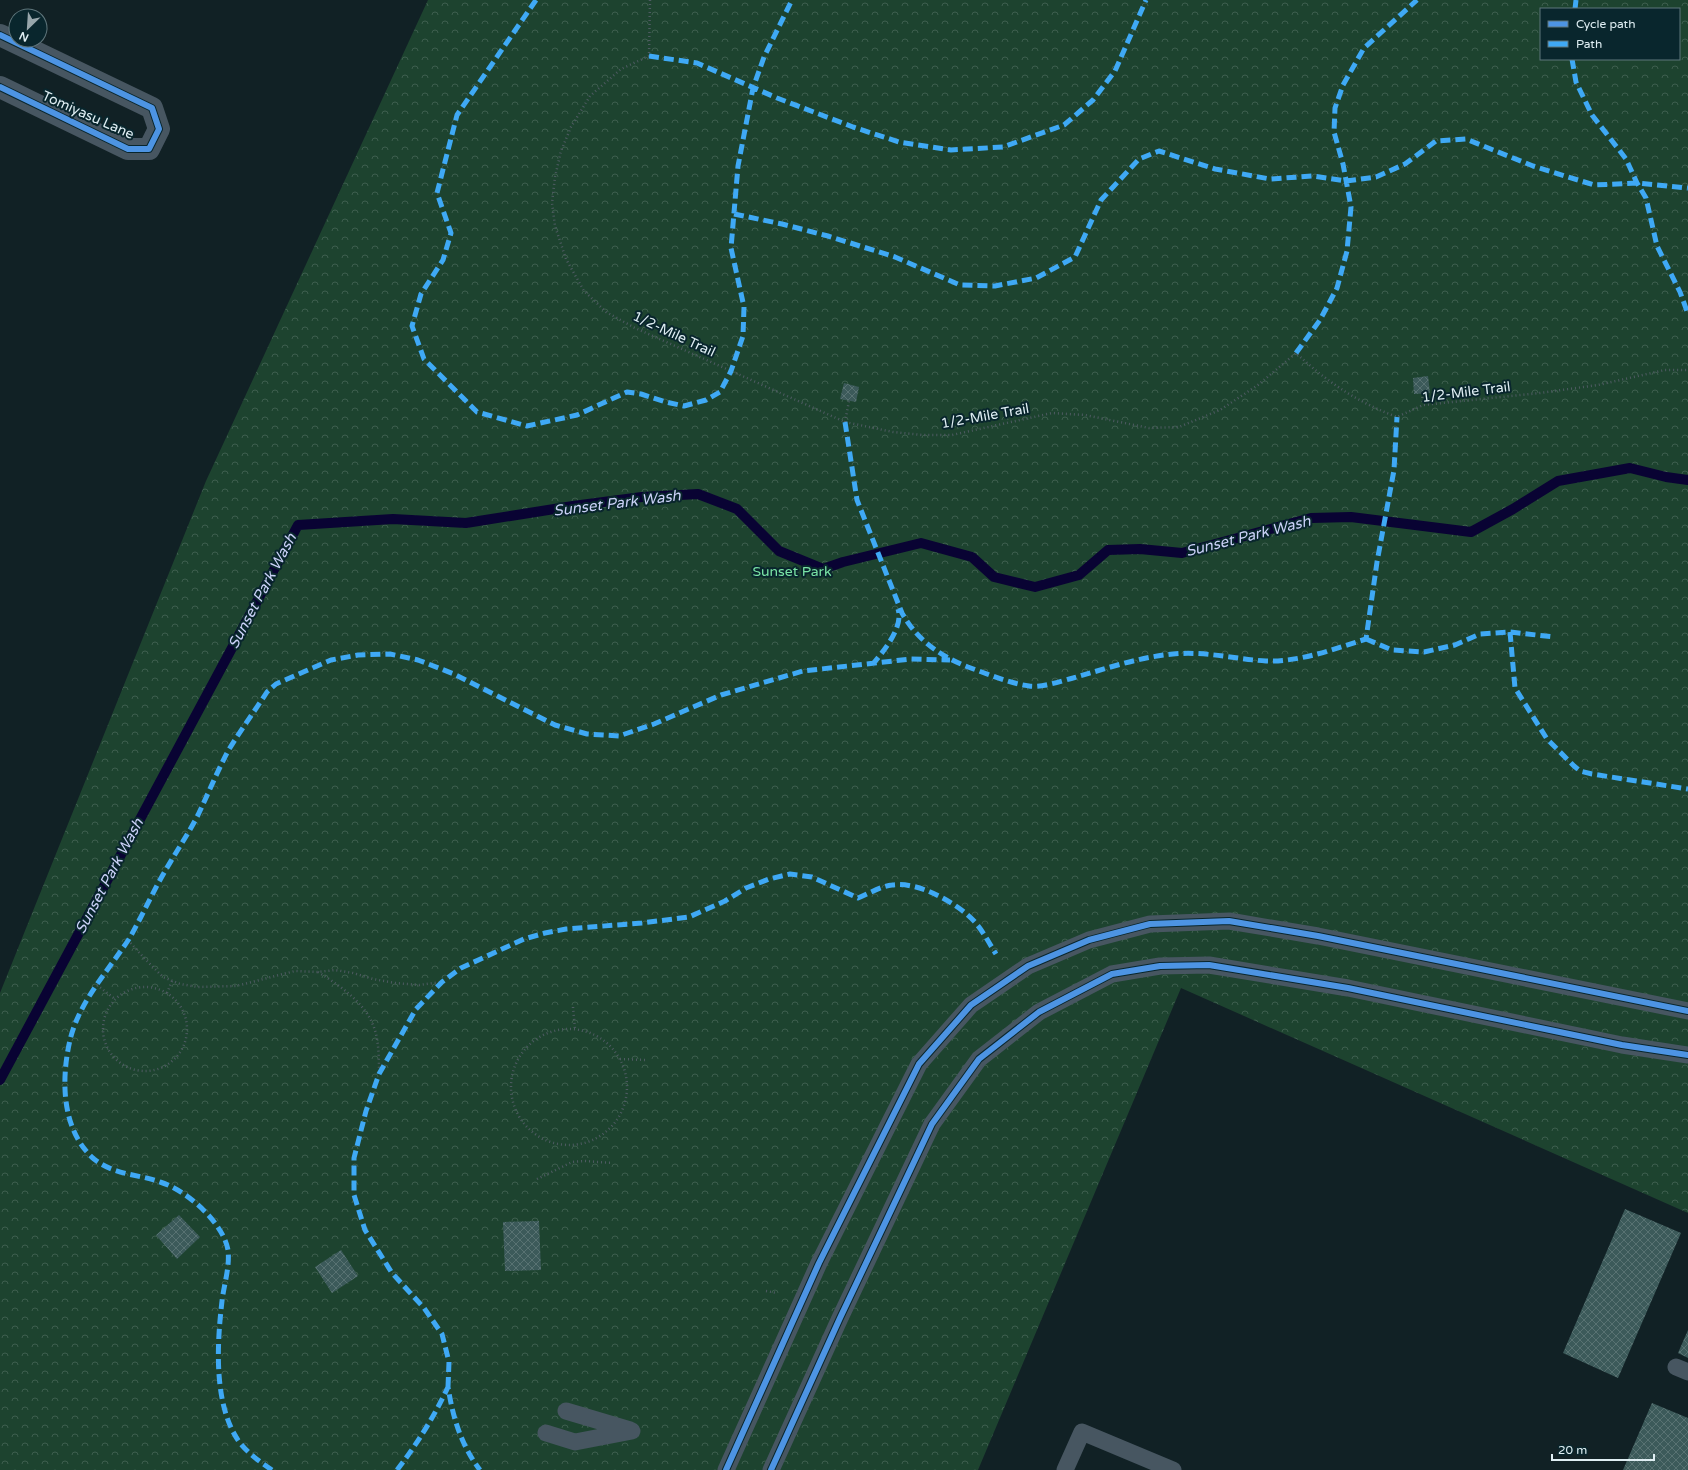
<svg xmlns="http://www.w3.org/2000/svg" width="1688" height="1470" font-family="'Varela Round',sans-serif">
	<defs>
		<pattern id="park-crowns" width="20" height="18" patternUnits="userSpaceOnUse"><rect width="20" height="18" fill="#1d432f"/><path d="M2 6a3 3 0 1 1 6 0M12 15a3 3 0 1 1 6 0" fill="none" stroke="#3d5e4e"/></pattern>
		<pattern id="building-cross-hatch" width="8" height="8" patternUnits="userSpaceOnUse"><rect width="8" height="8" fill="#3c5a5a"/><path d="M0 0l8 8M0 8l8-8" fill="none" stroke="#587272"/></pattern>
	</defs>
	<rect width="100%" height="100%" fill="#112125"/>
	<path fill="url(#park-crowns)" fill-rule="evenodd" d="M428,0h1260v1213l-507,-225 -203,482h-978v-477l206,-512zM1541,9h138v50h-138z"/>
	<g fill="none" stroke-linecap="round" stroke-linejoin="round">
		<path stroke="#090333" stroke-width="10" d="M0,1080l298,-555 95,-6 73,4 107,-17 69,-9 56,-3 39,15 42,42 44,18 20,-7 78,-19 51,14 22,20 41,10 44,-12 29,-25 32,-1 42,4 129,-35 40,-1 120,15 42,-23 45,-28 72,-13 36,9 22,3"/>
	</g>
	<path fill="url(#building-cross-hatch)" d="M1428,376l2,17 -16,1 -1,-16z
		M844,383l15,4 -3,15 -16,-3z
		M1625,1209l56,24 -63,145 -55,-25z
		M179,1215l21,22 -23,22 -21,-24z
		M539,1221l2,49 -36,1 -2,-49z
		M341,1250l17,26 -26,17 -17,-26z
		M1688,1330v28l-10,-5z
		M1652,1403l36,15v52h-65z"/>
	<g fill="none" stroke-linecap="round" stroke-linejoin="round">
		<path stroke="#4e5b62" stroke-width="2.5" stroke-dasharray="1 3" stroke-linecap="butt" d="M650,0l-1,56 -28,13 -31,27 -19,31 -10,24 -6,26 -3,26 3,23 11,33 18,32 22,21 29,16 210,94 48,10 29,3h30l100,-22 33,2 64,13 30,-1 41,-17 38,-25 38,-32c31,29 61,49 101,64l26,-12 117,-12 58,-8 67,-15h23
			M1422,393l1,12
			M845,422l4,-21
			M128,940l16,18 19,19 17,7 18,3 38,-1 59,-15 23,1 17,-2 18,3 20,6 22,4 24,2 23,-3
			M318,972c24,15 51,33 58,62 3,13 3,27 3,40
			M97,985l18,14
			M103 1029a42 42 0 1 1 84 0a42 42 0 1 1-84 0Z
			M167,993l5,-12
			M573,1007l2,22
			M511 1087a58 58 0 1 1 116 0a58 58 0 1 1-116 0Z
			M620,1059l25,1
			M537,1179l35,-17 13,-1 27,2
			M766,1291l11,2"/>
		<path stroke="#475661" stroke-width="17" d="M1676,1367l12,5
			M566,1411l64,19
			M546,1433l29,9 57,-11
			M726,1470l93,-207 100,-199 52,-59 57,-39 61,-26 61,-16 79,-3 89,15 370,75
			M771,1470l69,-152 92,-194 47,-65 60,-47 73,-38 48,-8 49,-1 139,23 274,57 66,10
			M1065,1470l17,-38 91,38"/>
		<path stroke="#475661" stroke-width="22" d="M0,35l152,73 7,21 -10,20h-21l-128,-62"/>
		<path stroke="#3fa9f5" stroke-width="5" stroke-dasharray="10 5" stroke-linecap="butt" d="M536,0l-79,115 -20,78 14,40 -8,27 -22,34 -9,32 12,33 53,53 50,14 50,-11 50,-23 14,2 25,8 18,4 22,-6 14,-8 11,-21 12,-35 1,-29 -13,-59 7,-82 15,-78 11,-31 28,-57
			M1575,9l1,-9
			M649,56l48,7 80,35 76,29 46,15 52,8 52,-3 61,-22 29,-25 22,-29 31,-71
			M1572,59l4,23 16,33 34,44 11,24 9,15 11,48 23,46 8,22
			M734,214l48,10 46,12 67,21 65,28 35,1 41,-8 39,-21 26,-57 38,-41 20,-8 56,18 55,10 43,-3 33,5 30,-4 29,-13 31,-23 30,-2 67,27 61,19 43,-2 51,5
			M1296,353l24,-33 17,-32 10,-37 4,-44 -8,-43 -9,-32 1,-24 8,-23 21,-37 53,-48
			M845,422l12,78 45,113c15,27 38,43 66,54 20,7 40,16 61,19 12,2 32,-5 44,-8 32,-9 66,-21 100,-24 33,-3 61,5 93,7 34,1 68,-12 100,-22l11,-77 17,-92 3,-53
			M1510,632l5,56 32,51 27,27 6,5 12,3 96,15
			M1366,639l26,11 32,2 31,-7 25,-11 30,-2 44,5
			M872,665c11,-13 32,-38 26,-56
			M448,1387l1,-25 -7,-28 -18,-26 -32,-35 -27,-43 -11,-35v-37l12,-47 13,-37 37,-65 26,-27 19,-14 63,-29 21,-6 21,-4 76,-6 47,-6 36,-16 21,-13 23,-9 21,-5 22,3 46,21c10,-4 23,-12 34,-13 26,-4 65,18 82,36 9,10 15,22 22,33
			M272,1470c-12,-8 -23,-16 -32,-27 -27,-37 -23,-99 -18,-142 2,-17 8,-34 6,-51 -5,-28 -42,-60 -68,-68 -22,-8 -46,-7 -66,-23 -33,-29 -33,-80 -24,-119 9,-38 38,-69 59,-101 11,-19 20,-39 31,-59 12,-22 26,-42 38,-65 10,-21 19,-43 30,-64 12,-20 26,-39 39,-59l9,-8 55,-24 27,-5 32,-1 28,6 36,14 101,51 32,9 32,2 35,-12 67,-29 82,-24 108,-12 39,1
			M397,1470c20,-26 37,-53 51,-83 5,31 13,58 32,83"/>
		<defs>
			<path id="cycleway" d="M0,35l152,73 7,21 -10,20h-21l-128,-62
				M726,1470l93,-207 100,-199 52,-59 57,-39 61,-26 61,-16 79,-3 89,15 370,75
				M771,1470l69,-152 92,-194 47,-65 60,-47 73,-38 48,-8 49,-1 139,23 274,57 66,10"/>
		</defs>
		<use href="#cycleway" stroke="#09262d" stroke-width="8"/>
		<use href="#cycleway" stroke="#4d94e3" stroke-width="6"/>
	</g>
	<g text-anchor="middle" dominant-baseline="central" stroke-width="4" stroke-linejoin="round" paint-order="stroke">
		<g font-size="14" fill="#dfeef3" stroke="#09262d">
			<text transform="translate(88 115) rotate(24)">Tomiyasu Lane</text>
			<text transform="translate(674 334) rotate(25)">1/2-Mile Trail</text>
			<text transform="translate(1466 392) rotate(-7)">1/2-Mile Trail</text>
			<text transform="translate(985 416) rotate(-10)">1/2-Mile Trail</text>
		</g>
		<g font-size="14" fill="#7ae4a6" stroke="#09262d">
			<text x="792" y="571">Sunset Park</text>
		</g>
		<g font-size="15" font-style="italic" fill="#cad1f7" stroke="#09262d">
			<text transform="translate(617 503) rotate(-7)">Sunset Park Wash</text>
			<text transform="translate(1248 536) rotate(-14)">Sunset Park Wash</text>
			<text transform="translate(262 591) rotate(-62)">Sunset Park Wash</text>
			<text transform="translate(109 876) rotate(-62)">Sunset Park Wash</text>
		</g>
	</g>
	<rect x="1540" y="8" width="140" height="52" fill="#09262d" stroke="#5f767c"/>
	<rect x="1548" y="21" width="20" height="6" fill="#4d94e3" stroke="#5f767c"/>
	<text x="1576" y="28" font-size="12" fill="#dfeef3">Cycle path</text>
	<rect x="1548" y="41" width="20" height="6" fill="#3fa9f5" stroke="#5f767c"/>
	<text x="1576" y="48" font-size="12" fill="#dfeef3">Path</text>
	<g transform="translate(28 28) rotate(205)"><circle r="19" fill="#09262d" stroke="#5f767c"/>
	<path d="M0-3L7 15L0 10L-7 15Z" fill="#97a6ab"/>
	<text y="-6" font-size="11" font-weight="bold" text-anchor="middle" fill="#dfeef3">N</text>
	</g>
	<path d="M1552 1454v6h102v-6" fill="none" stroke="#dfeef3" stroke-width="2"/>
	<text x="1558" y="1454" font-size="12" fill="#dfeef3" stroke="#09262d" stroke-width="3" paint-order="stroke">20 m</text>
</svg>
